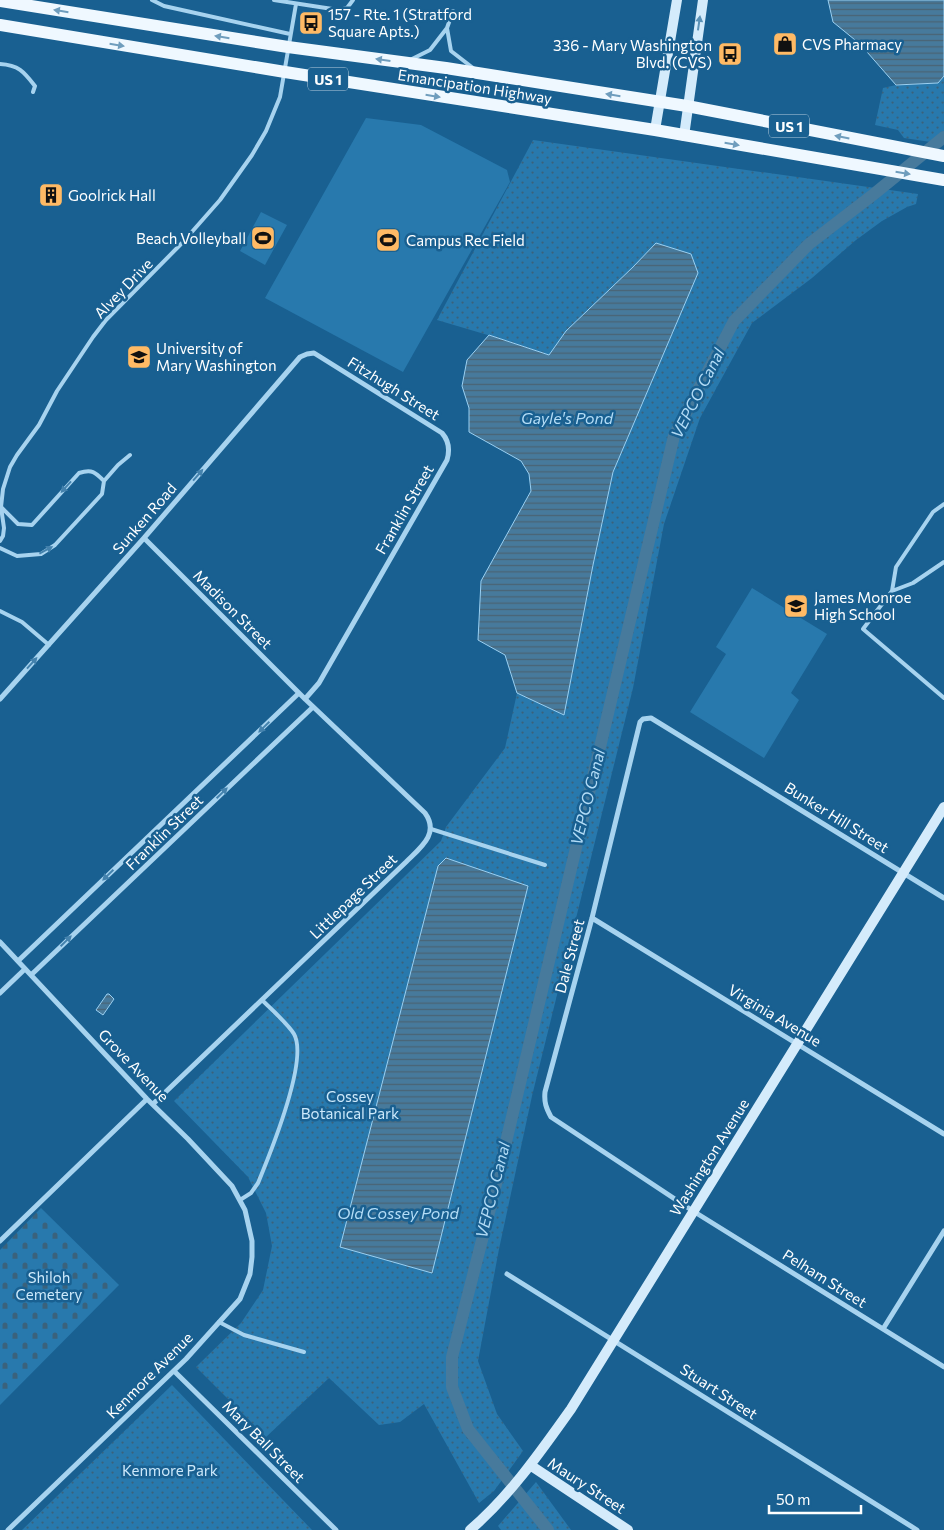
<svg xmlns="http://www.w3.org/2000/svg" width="944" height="1530" font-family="Commissioner,sans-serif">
	<defs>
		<pattern id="cemetery-stones" width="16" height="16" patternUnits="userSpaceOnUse" patternTransform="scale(1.25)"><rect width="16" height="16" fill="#2879ad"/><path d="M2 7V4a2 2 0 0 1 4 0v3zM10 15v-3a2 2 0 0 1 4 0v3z" fill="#3a627c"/></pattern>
		<pattern id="park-dots" width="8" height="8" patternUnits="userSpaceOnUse" patternTransform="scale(1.25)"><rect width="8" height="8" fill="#2879ad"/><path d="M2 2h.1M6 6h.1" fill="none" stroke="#3a627c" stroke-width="1.8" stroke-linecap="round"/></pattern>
		<pattern id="water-rules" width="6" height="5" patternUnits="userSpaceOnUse" patternTransform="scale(1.25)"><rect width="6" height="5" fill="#477a9c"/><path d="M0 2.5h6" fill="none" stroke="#4a6374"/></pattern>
	</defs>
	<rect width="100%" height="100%" fill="#196091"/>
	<path fill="#2879ad" d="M366,118l55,7 86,45 3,12 -107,190 -138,-74z
		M261,212l26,13 -22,40 -25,-14z
		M752,588l75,46 -36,59 8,7 -35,58 -74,-46 36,-58 -10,-7z"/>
	<path fill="url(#cemetery-stones)" d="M41,1208l78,77 -119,120v-155z"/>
	<path fill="url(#park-dots)" d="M944,76v68l-40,-6 -6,-8 -23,-5 8,-37 13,-3 42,-2z
		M533,140l385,54 -2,10 -9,3 -25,14 -26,19 -44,38 -60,45 -52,95 -36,106 -31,164 -101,408 -33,153 -21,112 19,53 26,37 -29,40 -15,12 -55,-99 -24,18 -21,3 -50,-47 -63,59 -70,-70 45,-44 22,-33 9,-44 -6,-33 -18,-36 -74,-76 267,-260 5,-14 59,-79 12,-55 46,21 30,-149 20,-93 65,-152 -22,-77 -23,24 -67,64 -17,24 -41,-14 -71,-21z
		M172,1385l140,145h-290z
		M536,1482l35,48h-70l-3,-4z"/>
	<path fill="url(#water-rules)" stroke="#9ad0f2" d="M828,0h116v76l-6,7 -42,2 -36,-41 -27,-22z
		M656,243l35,11 7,19 -85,199 -20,93 -29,150 -47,-22 -12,-38 -27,-15 3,-59 50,-90 -2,-17 -8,-13 -52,-29v-24l-7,-22 5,-26 22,-25 60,20 17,-24 67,-64z
		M446,858l82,28 -96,387 -92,-26 98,-381z
		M107,994h2l5,5 -11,16 -7,-5z"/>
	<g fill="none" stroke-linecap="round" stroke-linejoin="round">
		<path stroke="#477a9c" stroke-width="12" d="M548,1530l-80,-101 -16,-42v-30l39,-152 183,-769 60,-115 75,-77 65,-50 70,-57"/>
		<path stroke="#a7d3ef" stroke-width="4" d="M152,0l12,6 126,28
			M274,0l65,10 8,-2 6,-8
			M447,28l4,23 22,17
			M410,60l20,-10 17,-22 6,-17
			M0,64c19,1 24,8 35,22l-2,6
			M944,504l-11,8 -37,55 -4,24 -29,38 81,69
			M1,507l17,17 14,1 47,-52c13,-4 16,-1 25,8
			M0,541l3,-5 1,-8 -3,-21 2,-18 7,-22 7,-12 22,-30 18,-34 36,-54 13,-17 77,-78 37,-42 32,-45 14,-24 14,-34 16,-93
			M0,548l17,8 24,-2 14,-9 47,-51 2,-13 14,-16 12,-10
			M892,591l21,-8 31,-21
			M0,611l22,11 27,23
			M431,829l114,36
			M240,1200l11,-7 7,-10c12,-29 51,-123 36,-149 -6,-10 -23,-25 -32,-34
			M219,1322l25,13 60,17"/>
		<path stroke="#a7d3ef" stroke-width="5" d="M144,538l161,161 120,114c15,21 -5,35 -19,49l-253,242
			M0,699l144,-161 156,-181 7,-3 7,-1 128,80c7,8 8,17 5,27l-128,223 -14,16
			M944,898l-293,-180 -8,1 -3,3 -48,196 -47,174c-1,10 1,16 6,25l142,94 251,156
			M592,918l352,216
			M0,942l147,157 41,40 44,47 13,24 7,31v16l-2,17 -10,25 -54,60 -178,171
			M18,961l281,-268
			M31,975l282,-268
			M0,993l25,-24
			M0,1241l147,-142
			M507,1274l410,256
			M883,1329l61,-98
			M174,1371l162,159"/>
		<path stroke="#d4ebfb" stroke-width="10" d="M655,130l22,-130
			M684,136l19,-136
			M530,1465l98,65
			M470,1530c40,-34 71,-79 101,-121l373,-602"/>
		<path stroke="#eff8ff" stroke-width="12" d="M0,1l288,46 158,21 241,38 257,50
			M0,25l285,47 370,58 289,50"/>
	</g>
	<defs><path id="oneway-solid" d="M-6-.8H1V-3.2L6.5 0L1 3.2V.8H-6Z" transform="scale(1.25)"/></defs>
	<g fill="#6f9dbd">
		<use href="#oneway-solid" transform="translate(61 11) rotate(-171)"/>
		<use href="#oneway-solid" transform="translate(222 37) rotate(-171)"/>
		<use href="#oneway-solid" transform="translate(117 45) rotate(9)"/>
		<use href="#oneway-solid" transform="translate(383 60) rotate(-172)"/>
		<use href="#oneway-solid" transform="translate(613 95) rotate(-171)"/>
		<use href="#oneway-solid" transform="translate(433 96) rotate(9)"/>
		<use href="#oneway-solid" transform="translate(842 137) rotate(-169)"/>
		<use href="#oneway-solid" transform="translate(732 144) rotate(10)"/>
		<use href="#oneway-solid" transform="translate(903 173) rotate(9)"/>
	</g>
	<use fill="#5a91b6" href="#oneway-solid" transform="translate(699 23) rotate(-82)"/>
	<g fill="#4482ad">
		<use href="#oneway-solid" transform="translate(198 475) rotate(-49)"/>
		<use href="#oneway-solid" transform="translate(66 487) rotate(132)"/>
		<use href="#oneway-solid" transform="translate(46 550) rotate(-28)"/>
		<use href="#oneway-solid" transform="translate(32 663) rotate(-48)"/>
		<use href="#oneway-solid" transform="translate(264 727) rotate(136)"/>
		<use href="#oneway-solid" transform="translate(222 793) rotate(-44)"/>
		<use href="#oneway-solid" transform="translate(108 875) rotate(136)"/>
		<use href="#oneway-solid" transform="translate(66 941) rotate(-44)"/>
	</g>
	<defs>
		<symbol id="bus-square" viewBox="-11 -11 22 22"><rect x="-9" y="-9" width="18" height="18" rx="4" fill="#ffba65" stroke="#196091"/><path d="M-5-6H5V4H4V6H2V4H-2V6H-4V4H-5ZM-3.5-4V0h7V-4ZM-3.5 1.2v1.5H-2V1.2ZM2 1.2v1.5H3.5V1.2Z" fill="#111"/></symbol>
		<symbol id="shop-square" viewBox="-11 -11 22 22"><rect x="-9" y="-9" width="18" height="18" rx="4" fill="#ffba65" stroke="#196091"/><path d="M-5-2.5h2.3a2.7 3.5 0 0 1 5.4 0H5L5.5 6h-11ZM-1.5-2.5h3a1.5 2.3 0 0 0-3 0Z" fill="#111"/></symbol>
		<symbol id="building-square" viewBox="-11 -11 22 22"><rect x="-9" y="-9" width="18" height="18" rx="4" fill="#ffba65" stroke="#196091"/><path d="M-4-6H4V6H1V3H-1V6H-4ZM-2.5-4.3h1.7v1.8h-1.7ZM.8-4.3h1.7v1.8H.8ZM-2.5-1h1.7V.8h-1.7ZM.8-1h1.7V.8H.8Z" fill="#111"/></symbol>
		<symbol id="stadium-square" viewBox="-11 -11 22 22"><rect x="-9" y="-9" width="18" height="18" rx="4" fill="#ffba65" stroke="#196091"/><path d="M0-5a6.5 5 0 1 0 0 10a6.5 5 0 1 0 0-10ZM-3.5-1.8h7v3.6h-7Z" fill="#111"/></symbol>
		<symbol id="university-square" viewBox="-11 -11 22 22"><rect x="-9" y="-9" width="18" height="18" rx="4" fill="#ffba65" stroke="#196091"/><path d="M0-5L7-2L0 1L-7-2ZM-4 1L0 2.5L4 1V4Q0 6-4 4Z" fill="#111"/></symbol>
		<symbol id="school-square" viewBox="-11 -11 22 22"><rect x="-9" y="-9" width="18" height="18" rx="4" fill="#ffba65" stroke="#196091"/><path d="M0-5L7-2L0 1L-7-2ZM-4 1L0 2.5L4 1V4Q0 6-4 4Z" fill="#111"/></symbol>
	</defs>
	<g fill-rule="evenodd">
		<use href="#bus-square" x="297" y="9" width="28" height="28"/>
		<use href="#shop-square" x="771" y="30" width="28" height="28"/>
		<use href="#bus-square" x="716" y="40" width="28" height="28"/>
		<use href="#building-square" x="37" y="181" width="28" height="28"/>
		<use href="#stadium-square" x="249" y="224" width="28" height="28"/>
		<use href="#stadium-square" x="374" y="226" width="28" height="28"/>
		<use href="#university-square" x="125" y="343" width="28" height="28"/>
		<use href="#school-square" x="782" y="592" width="28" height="28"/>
	</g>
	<g text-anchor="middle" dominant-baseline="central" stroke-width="5" stroke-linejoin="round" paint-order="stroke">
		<g fill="#196091" stroke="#bacfde" stroke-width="1">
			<rect x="308" y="67.5" width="40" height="23" rx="4"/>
			<rect x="769" y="114.5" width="40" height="23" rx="4"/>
		</g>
		<g font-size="14" font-weight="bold" fill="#fff">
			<text x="328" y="79">US 1</text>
			<text x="789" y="126">US 1</text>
		</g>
		<g font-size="15" fill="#fff" stroke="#196091" text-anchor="start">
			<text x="328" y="14">157 - Rte. 1 (Stratford<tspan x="328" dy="17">Square Apts.)</tspan></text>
			<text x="802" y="44">CVS Pharmacy</text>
			<text x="712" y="45" text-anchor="end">336 - Mary Washington<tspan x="712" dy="17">Blvd. (CVS)</tspan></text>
			<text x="68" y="195">Goolrick Hall</text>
			<text x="246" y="238" text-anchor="end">Beach Volleyball</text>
			<text x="406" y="240">Campus Rec Field</text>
			<text x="156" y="348">University of<tspan x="156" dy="17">Mary Washington</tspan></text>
			<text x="814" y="597">James Monroe<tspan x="814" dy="17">High School</tspan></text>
		</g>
		<g font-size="15" fill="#fff" stroke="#196091">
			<text transform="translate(475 86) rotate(9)">Emancipation Highway</text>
			<text transform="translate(123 288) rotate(-46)">Alvey Drive</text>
			<text transform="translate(394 388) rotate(32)">Fitzhugh Street</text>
			<text transform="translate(404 509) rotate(-60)">Franklin Street</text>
			<text transform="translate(144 518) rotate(-49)">Sunken Road</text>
			<text transform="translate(233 609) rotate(45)">Madison Street</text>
			<text transform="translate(837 817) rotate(32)">Bunker Hill Street</text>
			<text transform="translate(164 832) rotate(-44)">Franklin Street</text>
			<text transform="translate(353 896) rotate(-44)">Littlepage Street</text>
			<text transform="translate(569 956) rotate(-75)">Dale Street</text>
			<text transform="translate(775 1015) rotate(31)">Virginia Avenue</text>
			<text transform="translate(134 1065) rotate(46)">Grove Avenue</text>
			<text transform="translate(709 1157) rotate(-58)">Washington Avenue</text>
			<text transform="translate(825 1278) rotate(32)">Pelham Street</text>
			<text transform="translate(149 1375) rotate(-45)">Kenmore Avenue</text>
			<text transform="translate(719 1391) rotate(33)">Stuart Street</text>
			<text transform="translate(264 1441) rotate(45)">Mary Ball Street</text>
			<text transform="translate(587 1485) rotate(33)">Maury Street</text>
		</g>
		<g font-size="15" fill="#cde9fb" stroke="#196091">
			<text x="350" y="1096">Cossey<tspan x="350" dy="17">Botanical Park</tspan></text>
			<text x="49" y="1277">Shiloh<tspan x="49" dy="17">Cemetery</tspan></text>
			<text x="170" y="1470">Kenmore Park</text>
		</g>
		<g font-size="16" font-style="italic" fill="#b3dcf6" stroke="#196091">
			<text transform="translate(697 393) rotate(-63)">VEPCO Canal</text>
			<text x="567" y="417">Gayle's Pond</text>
			<text transform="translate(587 797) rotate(-76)">VEPCO Canal</text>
			<text transform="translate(492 1190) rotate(-76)">VEPCO Canal</text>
			<text x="398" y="1212">Old Cossey Pond</text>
		</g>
	</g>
	<path d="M769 1505v8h92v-8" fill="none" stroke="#ffffff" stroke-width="2.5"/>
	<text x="776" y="1505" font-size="15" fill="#ffffff" stroke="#196091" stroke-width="4" paint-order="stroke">50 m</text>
</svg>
